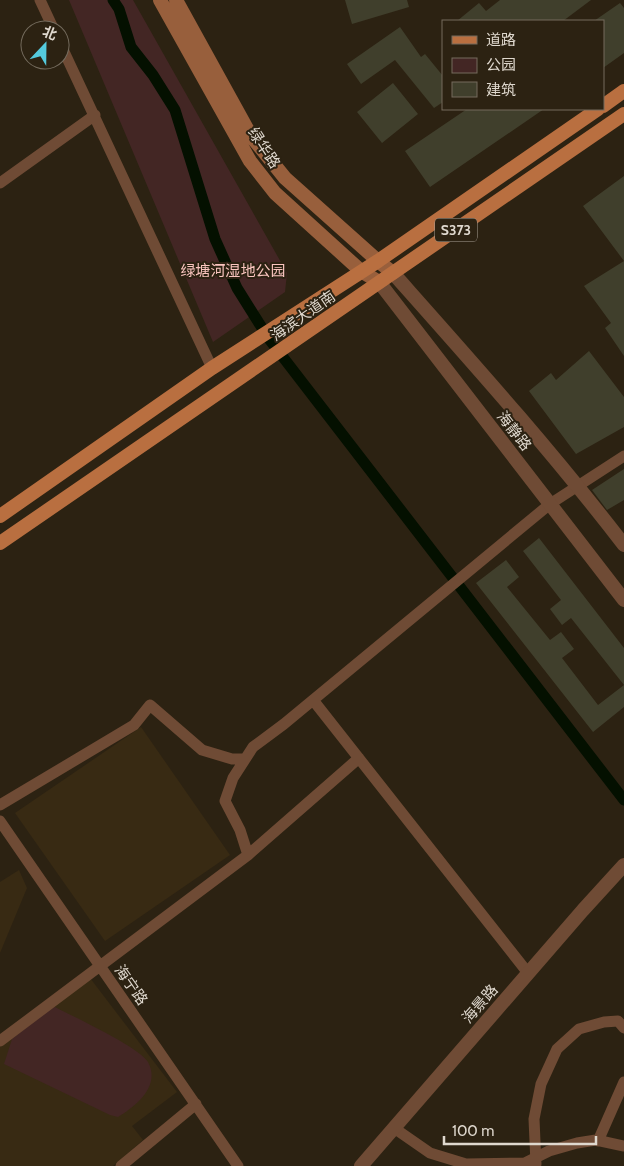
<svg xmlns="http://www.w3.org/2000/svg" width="624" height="1166" font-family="Cabin,'Noto Sans SC',sans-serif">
	<rect width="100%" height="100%" fill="#2c2212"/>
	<path fill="#382a13" d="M141,727l89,128 -125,86 -90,-128z
		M19,870l8,18 -27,65v-71z
		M90,978l87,114 -45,34 11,14 -30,26h-113v-120z"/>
	<path fill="#432624" d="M69,0h64l154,273 -2,19 -72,50z
		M55,1007c19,10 84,40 93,55 13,24 -12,44 -30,55l-8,-2 -106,-51 8,-25 36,-29z"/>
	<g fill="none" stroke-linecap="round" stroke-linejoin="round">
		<path stroke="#041000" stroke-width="11" d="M113,0l6,9 12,38 22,28 22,35 40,129 22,49 32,51 355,461"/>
	</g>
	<path fill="#403f2c" d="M345,0h62l2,7 -57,17z
		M500,0h91l-28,21h-106l22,-18 7,8z
		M620,3l4,5v45l-21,15v-47h-9z
		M400,27l21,30 4,-3 18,22v26l-9,6 -39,-48 -34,24 -14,-20z
		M393,83l25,31 -36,29 -25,-31z
		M467,109h77l-114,78 -25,-36z
		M624,176v180l-19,-28 6,-5 -27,-37 40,-25 -41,-55z
		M589,351l35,46v30l-48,27 -47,-63 22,-18 5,7z
		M624,469v31l-17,10 -15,-20z
		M539,538l85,110v59l-31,25 -117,-149 30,-23 13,17 -12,10 43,53 11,-8 13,17 -12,9 36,47 26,-20 -53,-67 -9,7 -12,-16 11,-9 -38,-49z"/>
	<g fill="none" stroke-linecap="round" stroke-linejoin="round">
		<path stroke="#6f4b35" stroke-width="11" d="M40,0l14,30
			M60,43l152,325
			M0,183l95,-68
			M313,700l215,273
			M0,805l134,-80 16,-20 52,45 30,9h13
			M0,821l238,345
			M248,855l-8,-25 -15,-29 8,-23 20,-31 31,-23 266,-220 74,-48
			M0,1041l248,-186 111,-97
			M394,1128l36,25 36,11 59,-1 24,-12 28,-8 19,-3 28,6
			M598,1141l26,-59
			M536,1164l-2,-45 7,-35 16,-35 22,-20 25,-7 14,-1 6,7
			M121,1166l75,-62"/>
		<path stroke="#6f4b35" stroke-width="14" d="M393,273c79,89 158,177 231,272
			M379,282l245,318
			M361,1166l222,-256 41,-45"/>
		<path stroke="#985f3c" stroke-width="14" d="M160,0l90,161 25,32 86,78 18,11
			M176,0l75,136 34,42 93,83 15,12"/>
		<path stroke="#b96f40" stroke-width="14" d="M603,106l21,-15
			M0,516l212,-148 166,-107 220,-152
			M0,543l624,-429"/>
	</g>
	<g text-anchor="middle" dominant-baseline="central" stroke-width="4" stroke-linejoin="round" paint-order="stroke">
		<rect fill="#2c2212" stroke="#a9a196" stroke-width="1" x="435" y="218.5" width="42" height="23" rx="4"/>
		<g font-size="14" font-weight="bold" fill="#dfd8ce">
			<text x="456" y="230">S373</text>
		</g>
		<g font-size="15" fill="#dfd8ce" stroke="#2c2212">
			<text transform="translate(264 148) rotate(57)">绿华路</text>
			<text transform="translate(303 316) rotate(-35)">海滨大道南</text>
			<text transform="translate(514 431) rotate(52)">海静路</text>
			<text transform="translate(131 985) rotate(55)">海宁路</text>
			<text transform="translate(480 1004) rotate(-49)">海景路</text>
		</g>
		<g font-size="15" fill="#fac5bf" stroke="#2c2212">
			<text x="233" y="271">绿塘河湿地公园</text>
		</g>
	</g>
	<rect x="442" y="20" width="162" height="90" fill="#2c2212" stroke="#746b5d"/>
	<rect x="452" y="36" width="25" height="8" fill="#b96f40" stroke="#746b5d"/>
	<text x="486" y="45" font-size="15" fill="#dfd8ce">道路</text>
	<rect x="452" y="58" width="25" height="15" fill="#432624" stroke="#746b5d"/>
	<text x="486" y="70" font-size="15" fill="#dfd8ce">公园</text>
	<rect x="452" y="82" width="25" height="15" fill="#403f2c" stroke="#746b5d"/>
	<text x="486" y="95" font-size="15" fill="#dfd8ce">建筑</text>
	<g transform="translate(45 45) rotate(22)"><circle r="24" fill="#2c2212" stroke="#746b5d"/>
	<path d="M0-4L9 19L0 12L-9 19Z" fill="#54cadd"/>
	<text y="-8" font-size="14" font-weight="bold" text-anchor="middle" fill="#dfd8ce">北</text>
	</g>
	<path d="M444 1136v8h152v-8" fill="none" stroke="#dfd8ce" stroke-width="2.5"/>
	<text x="452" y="1136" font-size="15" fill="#dfd8ce" stroke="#2c2212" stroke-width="4" paint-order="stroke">100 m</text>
</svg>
